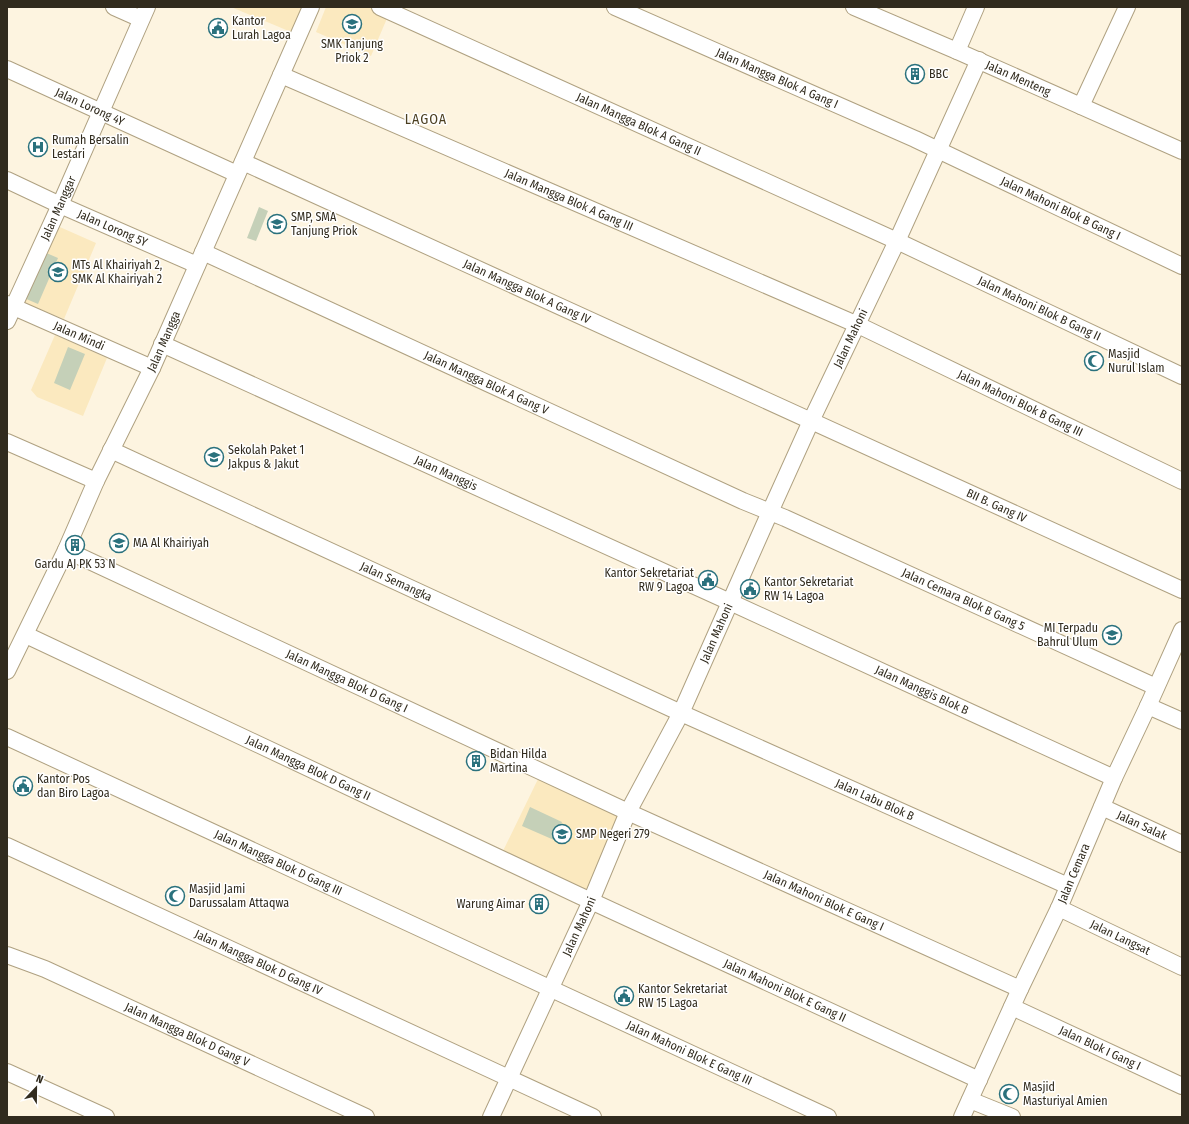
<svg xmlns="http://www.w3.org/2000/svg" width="1189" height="1124" font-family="'Fira Sans Condensed',sans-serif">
	<rect width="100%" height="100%" fill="#fdf4e0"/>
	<path fill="#fbe9bf" d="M231,7h71l-11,25z
		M326,7h42l20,9 -17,40 -55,-24z
		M53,224l43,19 -32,76 -45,-18z
		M55,335l52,23 -24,58 -46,-19 -6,-7z
		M539,777l84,39 -37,74 -84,-37z"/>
	<path fill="#c5d0b8" d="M259,207l9,4 -12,30 -9,-3z
		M44,252l14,6 -20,46 -14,-6z
		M68,347l17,7 -15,36 -16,-7z
		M530,807l32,15 -8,18 -32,-14z"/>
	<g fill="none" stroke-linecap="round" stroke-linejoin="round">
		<defs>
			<g id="minor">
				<path d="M114,7l27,12"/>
				<path id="s1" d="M380,7l517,234 285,135"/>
				<path id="s2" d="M615,7l300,132 267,127"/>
				<path id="s3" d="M854,7l103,44 225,100"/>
				<path d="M957,51l19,-44"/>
				<path id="s4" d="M7,69l230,105"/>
				<path id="s5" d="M281,75l577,250 324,156"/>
				<path d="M1081,106l46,-99"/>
				<path id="s6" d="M243,162l939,428"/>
				<path id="s7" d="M7,180l53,25 137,60"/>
				<path id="s8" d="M203,252l540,249 42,17 371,169"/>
				<path id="s9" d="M7,304l145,64"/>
				<path id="s10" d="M7,321l53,-116 87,-198"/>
				<path id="s11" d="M162,344l568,258 384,176"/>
				<path d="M7,442l89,39"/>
				<path id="s12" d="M111,450l570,263 387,173"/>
				<path id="s13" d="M66,550l562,262 392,177"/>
				<path id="s14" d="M26,635l552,260 401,185"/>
				<path id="s15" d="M7,671l59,-121 30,-69 56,-113 159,-361"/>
				<path d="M1148,706l34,15"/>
				<path id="s16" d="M7,737l821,380"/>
				<path id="s17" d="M1102,807l80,37"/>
				<path id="s18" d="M7,846l586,271"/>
				<path id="s19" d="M1059,908l123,59"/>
				<path id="s20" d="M7,955l38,14 321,148"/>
				<path id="s21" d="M1012,1007l170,79"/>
				<path d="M7,1072l99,45"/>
				<path d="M970,1100l42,17"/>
				<path id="s22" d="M491,1117l100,-216 37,-89 53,-99 89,-201 41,-91 86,-180 82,-181"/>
				<path id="s23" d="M962,1117l58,-128 39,-81 55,-130 34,-72 34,-76"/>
			</g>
		</defs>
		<use href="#minor" stroke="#afa181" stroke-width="18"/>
		<use href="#minor" stroke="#fff" stroke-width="16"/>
	</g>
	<defs>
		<symbol id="school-ring" viewBox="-11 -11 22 22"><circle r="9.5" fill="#fff" stroke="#2a717d" stroke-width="1.5"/><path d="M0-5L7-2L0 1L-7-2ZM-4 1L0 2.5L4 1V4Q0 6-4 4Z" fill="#2a717d"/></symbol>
		<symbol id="civic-ring" viewBox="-11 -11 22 22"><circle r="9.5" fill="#fff" stroke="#2a717d" stroke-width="1.5"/><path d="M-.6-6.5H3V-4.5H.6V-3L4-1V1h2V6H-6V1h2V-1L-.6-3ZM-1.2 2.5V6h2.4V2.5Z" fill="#2a717d"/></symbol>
		<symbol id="building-ring" viewBox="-11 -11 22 22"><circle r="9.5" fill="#fff" stroke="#2a717d" stroke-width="1.5"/><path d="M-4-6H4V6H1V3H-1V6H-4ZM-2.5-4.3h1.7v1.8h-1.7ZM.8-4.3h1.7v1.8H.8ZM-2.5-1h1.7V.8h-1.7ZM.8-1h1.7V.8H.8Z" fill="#2a717d"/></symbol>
		<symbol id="hospital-ring" viewBox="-11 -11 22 22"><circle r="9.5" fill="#fff" stroke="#2a717d" stroke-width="1.5"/><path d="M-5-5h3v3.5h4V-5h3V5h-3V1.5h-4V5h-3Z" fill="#2a717d"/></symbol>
		<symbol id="mosque-ring" viewBox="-11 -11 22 22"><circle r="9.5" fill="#fff" stroke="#2a717d" stroke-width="1.5"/><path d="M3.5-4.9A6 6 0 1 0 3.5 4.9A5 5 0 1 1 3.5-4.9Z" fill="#2a717d"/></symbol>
	</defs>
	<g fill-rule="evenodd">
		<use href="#school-ring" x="341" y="13" width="22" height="22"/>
		<use href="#civic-ring" x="207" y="17" width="22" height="22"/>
		<use href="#building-ring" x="904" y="63" width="22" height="22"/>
		<use href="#hospital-ring" x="27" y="136" width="22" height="22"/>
		<use href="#school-ring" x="266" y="213" width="22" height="22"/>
		<use href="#school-ring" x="47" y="261" width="22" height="22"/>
		<use href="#mosque-ring" x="1083" y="350" width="22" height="22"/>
		<use href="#school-ring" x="203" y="446" width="22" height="22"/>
		<use href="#school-ring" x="108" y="532" width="22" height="22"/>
		<use href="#building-ring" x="64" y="534" width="22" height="22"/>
		<use href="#civic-ring" x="697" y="569" width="22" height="22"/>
		<use href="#civic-ring" x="739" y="578" width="22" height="22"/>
		<use href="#school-ring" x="1101" y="624" width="22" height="22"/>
		<use href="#building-ring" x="465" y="750" width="22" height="22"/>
		<use href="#civic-ring" x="12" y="775" width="22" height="22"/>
		<use href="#school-ring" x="551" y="823" width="22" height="22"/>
		<use href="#mosque-ring" x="164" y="885" width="22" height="22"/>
		<use href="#building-ring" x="528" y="893" width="22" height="22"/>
		<use href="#civic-ring" x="613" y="985" width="22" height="22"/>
		<use href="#mosque-ring" x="998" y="1083" width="22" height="22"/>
	</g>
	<g text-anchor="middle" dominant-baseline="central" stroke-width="3" stroke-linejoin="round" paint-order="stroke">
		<g font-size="12" fill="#312b1e" stroke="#fff" text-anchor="start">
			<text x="232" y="21">Kantor<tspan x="232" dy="14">Lurah Lagoa</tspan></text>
			<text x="352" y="44" text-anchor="middle">SMK Tanjung<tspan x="352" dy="14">Priok 2</tspan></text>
			<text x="929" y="74">BBC</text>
			<text x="52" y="140">Rumah Bersalin<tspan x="52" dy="14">Lestari</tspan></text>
			<text x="291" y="217">SMP, SMA<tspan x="291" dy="14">Tanjung Priok</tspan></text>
			<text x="72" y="265">MTs Al Khairiyah 2,<tspan x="72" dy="14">SMK Al Khairiyah 2</tspan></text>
			<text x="1108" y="354">Masjid<tspan x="1108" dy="14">Nurul Islam</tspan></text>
			<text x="228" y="450">Sekolah Paket 1<tspan x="228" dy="14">Jakpus &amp; Jakut</tspan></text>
			<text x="133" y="543">MA Al Khairiyah</text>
			<text x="75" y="564" text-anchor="middle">Gardu AJ PK 53 N</text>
			<text x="694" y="573" text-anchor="end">Kantor Sekretariat<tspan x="694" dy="14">RW 9 Lagoa</tspan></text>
			<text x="764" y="582">Kantor Sekretariat<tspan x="764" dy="14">RW 14 Lagoa</tspan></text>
			<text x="1098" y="628" text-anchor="end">MI Terpadu<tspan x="1098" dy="14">Bahrul Ulum</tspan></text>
			<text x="490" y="754">Bidan Hilda<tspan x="490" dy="14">Martina</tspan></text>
			<text x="37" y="779">Kantor Pos<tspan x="37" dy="14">dan Biro Lagoa</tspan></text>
			<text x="576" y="834">SMP Negeri 279</text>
			<text x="189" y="889">Masjid Jami<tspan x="189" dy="14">Darussalam Attaqwa</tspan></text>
			<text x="525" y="904" text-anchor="end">Warung Aimar</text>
			<text x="638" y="989">Kantor Sekretariat<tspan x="638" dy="14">RW 15 Lagoa</tspan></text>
			<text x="1023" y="1087">Masjid<tspan x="1023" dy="14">Masturiyal Amien</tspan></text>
		</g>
		<g font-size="12" fill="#312b1e" stroke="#fff">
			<text stroke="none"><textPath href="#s2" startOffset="177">Jalan Mangga Blok A Gang I</textPath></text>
			<text stroke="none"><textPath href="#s3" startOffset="179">Jalan Menteng</textPath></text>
			<text stroke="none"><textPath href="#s4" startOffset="91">Jalan Lorong 4Y</textPath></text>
			<text stroke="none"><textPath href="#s1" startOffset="284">Jalan Mangga Blok A Gang II</textPath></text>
			<text stroke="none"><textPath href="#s5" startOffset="314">Jalan Mangga Blok A Gang III</textPath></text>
			<text stroke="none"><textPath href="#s10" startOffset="124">Jalan Manggar</textPath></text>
			<text stroke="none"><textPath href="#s2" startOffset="489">Jalan Mahoni Blok B Gang I</textPath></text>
			<text stroke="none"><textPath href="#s7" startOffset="116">Jalan Lorong 5Y</textPath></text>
			<text stroke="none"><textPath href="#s6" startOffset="312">Jalan Mangga Blok A Gang IV</textPath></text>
			<text stroke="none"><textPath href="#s1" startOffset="725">Jalan Mahoni Blok B Gang II</textPath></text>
			<text stroke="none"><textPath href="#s9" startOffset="79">Jalan Mindi</textPath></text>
			<text stroke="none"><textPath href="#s22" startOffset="858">Jalan Mahoni</textPath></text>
			<text stroke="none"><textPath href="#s15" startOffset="365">Jalan Mangga</textPath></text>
			<text stroke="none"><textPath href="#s8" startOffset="312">Jalan Mangga Blok A Gang V</textPath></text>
			<text stroke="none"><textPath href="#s5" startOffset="809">Jalan Mahoni Blok B Gang III</textPath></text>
			<text stroke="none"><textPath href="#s11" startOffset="312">Jalan Manggis</textPath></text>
			<text stroke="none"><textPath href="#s6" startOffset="828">BII B. Gang IV</textPath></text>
			<text stroke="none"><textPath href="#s12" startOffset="314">Jalan Semangka</textPath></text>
			<text stroke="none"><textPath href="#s8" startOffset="836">Jalan Cemara Blok B Gang 5</textPath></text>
			<text stroke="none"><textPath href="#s22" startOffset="534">Jalan Mahoni</textPath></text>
			<text stroke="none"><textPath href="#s13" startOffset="310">Jalan Mangga Blok D Gang I</textPath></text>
			<text stroke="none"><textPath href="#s11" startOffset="835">Jalan Manggis Blok B</textPath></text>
			<text stroke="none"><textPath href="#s14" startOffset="312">Jalan Mangga Blok D Gang II</textPath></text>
			<text stroke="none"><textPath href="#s12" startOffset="840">Jalan Labu Blok B</textPath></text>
			<text stroke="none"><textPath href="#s17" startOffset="44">Jalan Salak</textPath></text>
			<text stroke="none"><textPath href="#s16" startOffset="299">Jalan Mangga Blok D Gang III</textPath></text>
			<text stroke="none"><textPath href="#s23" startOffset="268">Jalan Cemara</textPath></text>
			<text stroke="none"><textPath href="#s13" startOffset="835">Jalan Mahoni Blok E Gang I</textPath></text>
			<text stroke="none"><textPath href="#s22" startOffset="210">Jalan Mahoni</textPath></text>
			<text stroke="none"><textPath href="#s19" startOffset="68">Jalan Langsat</textPath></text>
			<text stroke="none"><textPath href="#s18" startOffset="277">Jalan Mangga Blok D Gang IV</textPath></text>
			<text stroke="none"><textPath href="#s14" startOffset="838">Jalan Mahoni Blok E Gang II</textPath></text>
			<text stroke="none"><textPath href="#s20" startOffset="197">Jalan Mangga Blok D Gang V</textPath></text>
			<text stroke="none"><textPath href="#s21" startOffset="97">Jalan Blok I Gang I</textPath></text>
			<text stroke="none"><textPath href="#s16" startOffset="752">Jalan Mahoni Blok E Gang III</textPath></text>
		</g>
		<g font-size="14" letter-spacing="1" fill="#4b3f21" stroke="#fff">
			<text x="426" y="119">LAGOA</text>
		</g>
	</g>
	<rect width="1189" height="1124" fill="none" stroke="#312b1e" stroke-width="16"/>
	<g transform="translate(36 1088) rotate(22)" stroke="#ffffff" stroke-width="3" paint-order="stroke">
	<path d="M0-3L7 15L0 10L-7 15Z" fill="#312b1e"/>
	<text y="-6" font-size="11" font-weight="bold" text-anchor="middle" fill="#312b1e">N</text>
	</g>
</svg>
